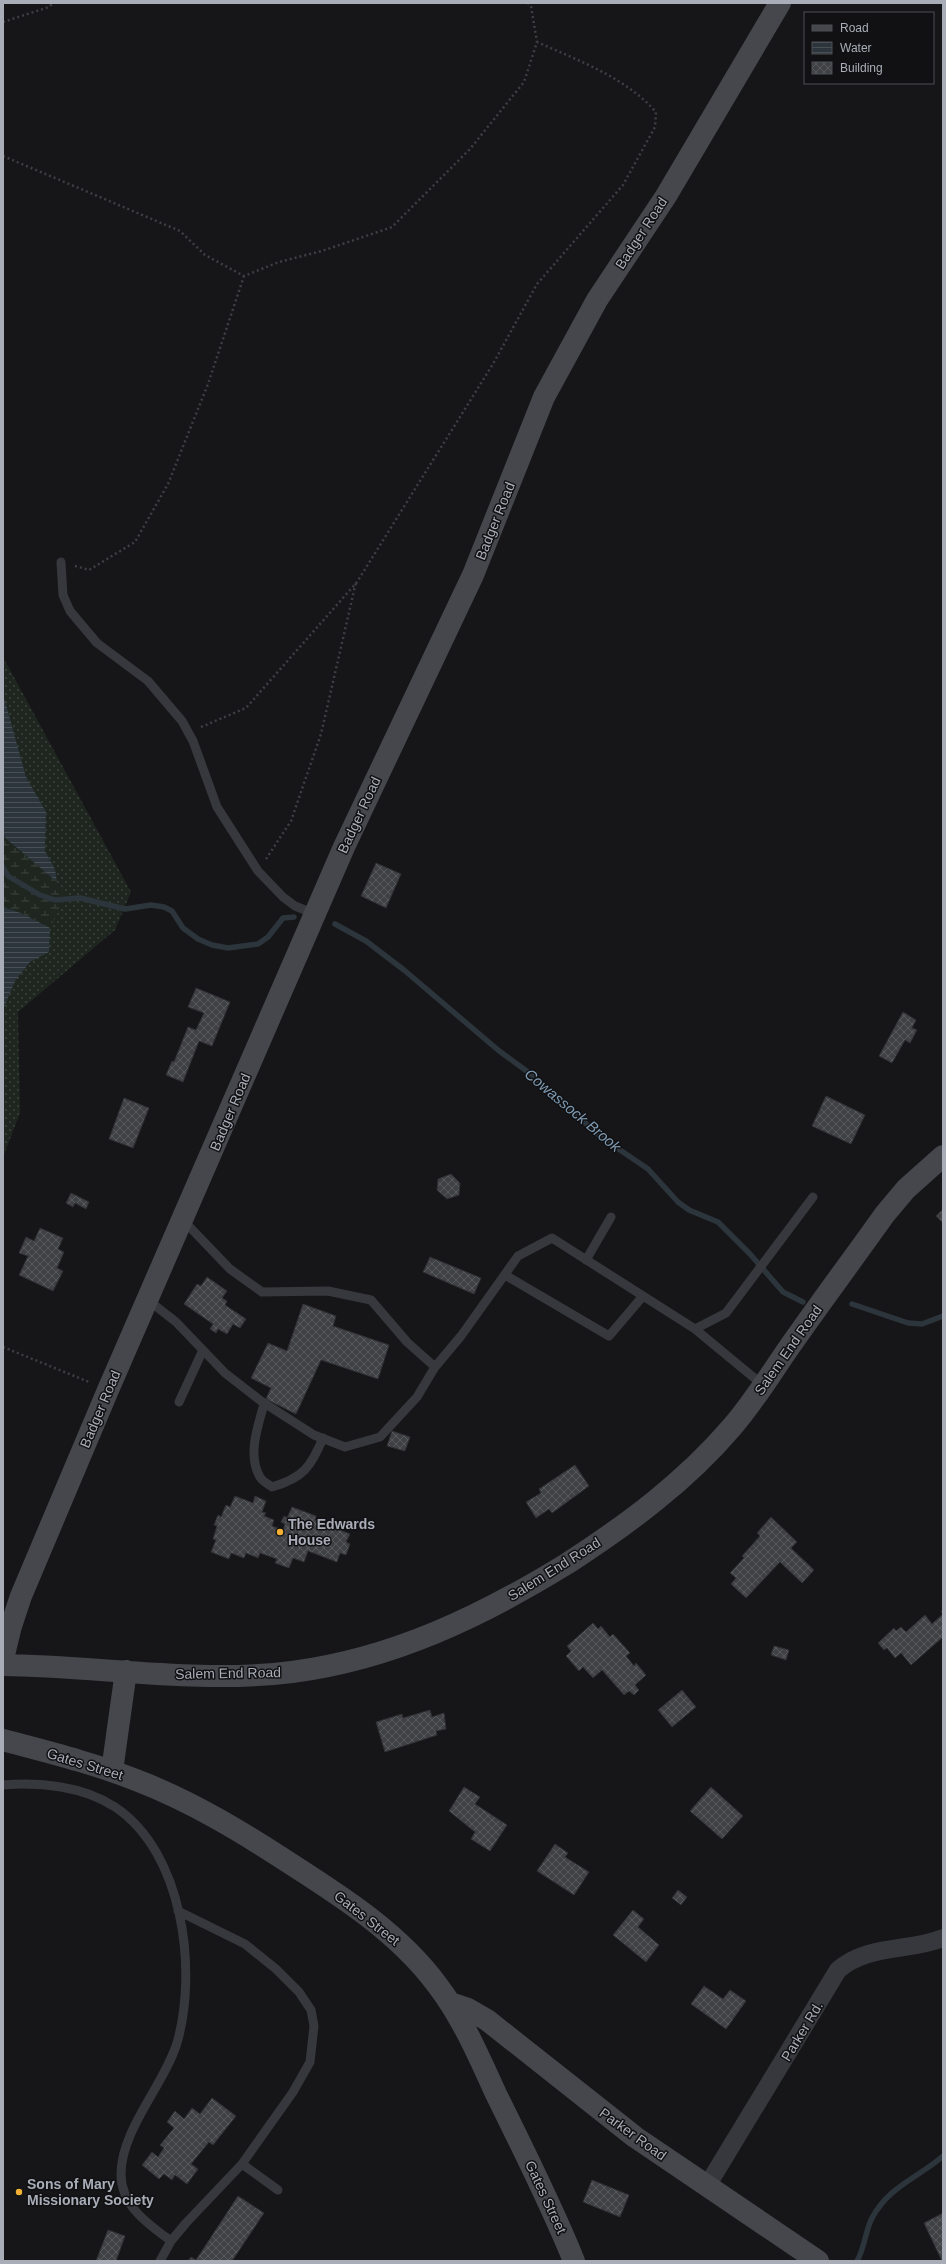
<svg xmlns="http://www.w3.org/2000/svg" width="946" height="2264" font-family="Arial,sans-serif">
	<defs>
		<pattern id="grass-dots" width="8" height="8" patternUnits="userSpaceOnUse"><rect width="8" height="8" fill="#1e261f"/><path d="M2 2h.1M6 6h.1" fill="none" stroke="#3c433d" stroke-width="1.8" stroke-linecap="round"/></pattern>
		<pattern id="wetland-marsh" width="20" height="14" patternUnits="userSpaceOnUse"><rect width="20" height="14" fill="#1e261f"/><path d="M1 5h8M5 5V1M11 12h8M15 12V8" fill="none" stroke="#3c433d"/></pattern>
		<pattern id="water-rules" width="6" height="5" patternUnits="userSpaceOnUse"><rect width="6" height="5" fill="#2c353c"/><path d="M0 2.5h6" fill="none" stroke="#485056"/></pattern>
		<pattern id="building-cross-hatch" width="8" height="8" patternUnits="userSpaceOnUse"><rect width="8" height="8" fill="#404145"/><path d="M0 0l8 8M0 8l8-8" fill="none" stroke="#595a5e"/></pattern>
	</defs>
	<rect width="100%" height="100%" fill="#161618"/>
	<path fill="url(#grass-dots)" d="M3,657l128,235 -16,38 -97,82 2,101 -17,44z"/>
	<path fill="url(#wetland-marsh)" d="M3,836l54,46 6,11 -1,12 -12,23 -29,-15 -18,-6z"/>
	<path fill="url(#water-rules)" d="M3,694l23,83 20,35 -1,39 10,18 2,13 -54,-46z
		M3,907l18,6 29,15 -1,24 -19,10 -15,19 -12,29z"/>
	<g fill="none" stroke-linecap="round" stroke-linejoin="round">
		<path stroke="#2c353c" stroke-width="5.5" d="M3,867l5,9 32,19 15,5 25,-2 45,11 26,-4 13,2 8,4 11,17 15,11 14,6 16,3 30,-4 10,-7 15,-19 11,-1
			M335,924l31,17 38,29 94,80 34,25 69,62 47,32 30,33 11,8 29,12 32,32 33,38 20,10
			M852,1304l56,19 14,1 21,-8
			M857,2261c8,-14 8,-29 15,-43 17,-32 46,-40 71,-62"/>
	</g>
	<path fill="url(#building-cross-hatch)" stroke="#303034" d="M376,863l25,11 -15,34 -25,-12z
		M196,988l34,14 -18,44 -13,-5 -16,41 -17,-7 6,-14 2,1 14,-35 8,3 8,-17 -16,-6z
		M903,1012l13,8 -4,8 5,2 -7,13 -5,-3 -13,23 -13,-7z
		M826,1096l39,19 -14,29 -39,-18z
		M124,1098l25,10 -16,40 -24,-9z
		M451,1174l9,9 -1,12 -12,4 -10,-9 1,-11z
		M71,1193l18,9 -3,7 -11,-6 -2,4 -7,-4z
		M943,1209v14l-7,-7z
		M40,1228l23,10 -5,11 6,3 -7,16 6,3 -10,20 -34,-16 9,-19 -9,-3 7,-16 8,4z
		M430,1257l51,21 -7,16 -51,-22z
		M207,1277l20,14 -5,7 5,3 -2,4 21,14 -6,9 -7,-4 -6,10 -9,-5 -2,4 -6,-4 3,-5 -29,-20 13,-20 4,2z
		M303,1304l33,12 -3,10 56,19 -11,34 -57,-19 -25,54 -30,-15 5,-11 -20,-10 17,-35 19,8z
		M392,1431l18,6 -5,14 -18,-5z
		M575,1465l14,21 -37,27 -3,-4 -13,9 -10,-16 15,-9 -2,-4z
		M235,1496l18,7 2,-7 11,5 -4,11 4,1 -2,3 10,4 -2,6 11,4 2,-6 -4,-2 3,-6 3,2 5,-11 24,9 -1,4 35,14 -4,8 4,2 -4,11 -6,-2 -3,9 -29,-11 -4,11 -11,-4 -4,10 -14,-5 2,-4 -17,-6 -2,5 -12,-5 -2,5 -13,-5 -2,6 -18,-7 5,-12 -3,-1 4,-13 -3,-1 4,-10 3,2 5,-12 4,2z
		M771,1517l26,25 -6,6 23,22 -12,13 -22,-21 -34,36 -15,-14 5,-6 -6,-5 14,-15 -2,-2 18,-20 -3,-3z
		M943,1609v28l-32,28 -10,-12 -6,5 -8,-10 -3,2 -6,-7 16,-15 2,3 5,-4 5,5 19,-17 7,9 11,-10 -2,-2z
		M593,1623l5,6 3,-3 9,11 3,-3 17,19 -4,3 8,10 2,-3 10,12 -11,10 4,5 -5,5 -5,-4 -5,4 -22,-25 -9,8 -10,-11 -4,4 -13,-15 5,-5 -4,-5z
		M774,1646l15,4 -3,10 -15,-5z
		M682,1690l14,17 -24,20 -14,-17z
		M430,1710l2,7 12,-4 2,16 -10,2 1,4 -52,17 -9,-30 26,-8 1,4z
		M464,1787l16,10 -5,7 32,21 -17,26 -19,-12 4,-7 -26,-21z
		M711,1787l32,29 -21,23 -32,-28z
		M555,1844l13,9 -3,4 24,15 -15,23 -37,-24z
		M678,1890l9,7 -6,8 -9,-7z
		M633,1910l11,9 -6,8 21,18 -13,17 -33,-27z
		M704,1986l19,13 7,-9 16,11 -20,28 -35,-25z
		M212,2098l24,18 -23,29 -4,-3 -18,22 7,5 -11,15 -12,-9 -3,5 -8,-6 -5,5 -17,-14 10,-13 6,5 6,-9 -4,-3 14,-17 -7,-6 8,-11 9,8 8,-11 8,6z
		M592,2180l37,15 -9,22 -37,-15z
		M238,2196l26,17 -32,48h-44l3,-4 5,3z
		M943,2213v48h-1l-18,-38z
		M108,2230l17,6 -9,25h-20z"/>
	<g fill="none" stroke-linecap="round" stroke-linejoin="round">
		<path stroke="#3d3f44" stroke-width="2.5" stroke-dasharray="2 3" stroke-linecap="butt" d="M3,22l46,-15 4,-4
			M3,156l177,75 25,24 39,21 35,-14 43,-11 70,-24 78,-78 54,-67 13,-40 -6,-36 -3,-3
			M75,566l14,4 46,-28 33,-58 40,-100 36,-108
			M201,727l45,-19 111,-126 136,-218 44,-80 86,-99 32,-58 1,-15c-31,-35 -77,-51 -119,-70
			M266,859l25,-38 30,-87 35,-152
			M3,1347l86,35"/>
		<path stroke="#37383d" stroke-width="9" d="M61,562l2,33 7,16 27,32 51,38 34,40 11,20 24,66 41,64 25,26 12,9 20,8
			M183,1220l47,49 32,23 66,-1 43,9 36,42 28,25 26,-31 57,-80 34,-18 143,91 69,57
			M586,1260l25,-43
			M505,1275l104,61 34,-40
			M148,1300l28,22 49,51 36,28 53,34 31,12 35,-10 37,-40 18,-30
			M695,1329l31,-16 87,-116
			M179,1402l24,-52
			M264,1404c-6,22 -17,51 -4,73 2,4 8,7 12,10 31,-9 39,-20 51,-49
			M3,1785c37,-3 80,1 112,22 68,45 83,163 62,236 -13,42 -56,87 -56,131 0,32 27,50 50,67
			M242,2164l36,26
			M160,2261l11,-20 15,-18 56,-59 51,-72 17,-30 4,-36 -3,-16 -12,-18 -23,-23 -31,-25 -67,-33"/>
		<path stroke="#37383d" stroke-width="18" d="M707,2186l131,-216c30,-26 70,-18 105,-32"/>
		<path stroke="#45474d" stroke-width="22" d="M3,1659l8,-33 10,-30 87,-206 236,-543 129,-272 71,-178 53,-97 69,-104 114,-193
			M3,1665c96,1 193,19 289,7 101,-13 190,-56 276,-109 60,-39 117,-81 164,-136 21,-24 38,-52 56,-78 32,-46 65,-90 97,-135l21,-25 37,-33
			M3,1740c45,12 90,23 133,40 55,21 106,52 155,84 53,34 109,70 147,122 25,33 41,71 58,108 27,55 55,110 78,167
			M112,1771l14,-100
			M450,2003l18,6 19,11 148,117 183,124"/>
	</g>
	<g fill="#f2b134" stroke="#111113" stroke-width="1.5">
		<circle cx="280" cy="1532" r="4"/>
		<circle cx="19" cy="2192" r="4"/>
	</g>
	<g text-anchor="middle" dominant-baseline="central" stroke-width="3" stroke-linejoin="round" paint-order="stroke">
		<g font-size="14" fill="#a8adb8" stroke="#111113">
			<text transform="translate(641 233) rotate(-57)">Badger Road</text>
			<text transform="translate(495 521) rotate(-68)">Badger Road</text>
			<text transform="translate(359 815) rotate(-65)">Badger Road</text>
			<text transform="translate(230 1112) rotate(-67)">Badger Road</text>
			<text transform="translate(788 1350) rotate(-55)">Salem End Road</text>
			<text transform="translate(100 1409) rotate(-67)">Badger Road</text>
			<text transform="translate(554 1569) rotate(-32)">Salem End Road</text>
			<text transform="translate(228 1673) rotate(-1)">Salem End Road</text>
			<text transform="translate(85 1764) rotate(17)">Gates Street</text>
			<text transform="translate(367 1918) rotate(38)">Gates Street</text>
			<text transform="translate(802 2031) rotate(-59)">Parker Rd.</text>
			<text transform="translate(633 2134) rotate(36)">Parker Road</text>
			<text transform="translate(546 2197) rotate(65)">Gates Street</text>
		</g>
		<g font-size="14" font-weight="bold" fill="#a8adb8" stroke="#111113" text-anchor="start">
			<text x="288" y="1524">The Edwards<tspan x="288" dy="16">House</tspan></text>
			<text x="27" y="2184">Sons of Mary<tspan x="27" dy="16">Missionary Society</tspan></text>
		</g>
		<g font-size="15" font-style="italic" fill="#7f9bb3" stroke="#111113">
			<text transform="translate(573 1110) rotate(40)">Cowassock Brook</text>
		</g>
	</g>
	<rect width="946" height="2264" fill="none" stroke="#a8adb8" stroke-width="8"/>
	<rect x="804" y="12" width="130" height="72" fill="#111113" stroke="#4d4f55"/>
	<rect x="812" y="25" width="20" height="6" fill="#45474d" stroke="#4d4f55"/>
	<text x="840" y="32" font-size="12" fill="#a8adb8">Road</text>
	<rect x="812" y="42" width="20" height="12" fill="url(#water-rules)" stroke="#4d4f55"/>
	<text x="840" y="52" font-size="12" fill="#a8adb8">Water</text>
	<rect x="812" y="62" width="20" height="12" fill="url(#building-cross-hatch)" stroke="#4d4f55"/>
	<text x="840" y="72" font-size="12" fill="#a8adb8">Building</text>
</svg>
